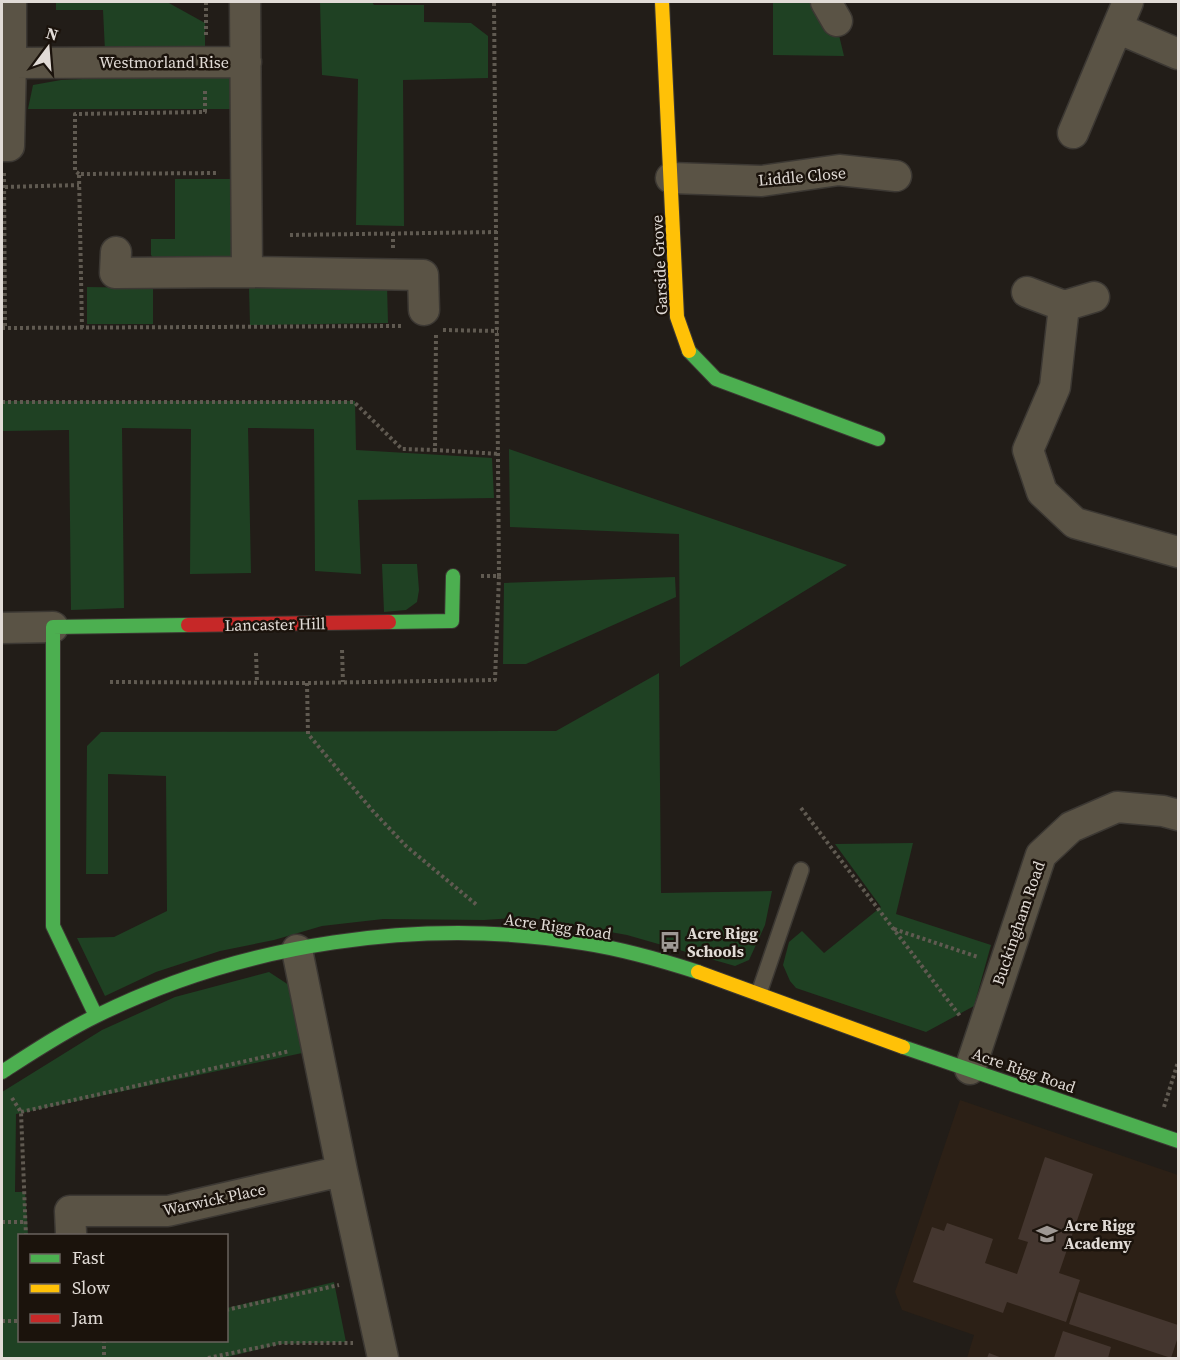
<svg xmlns="http://www.w3.org/2000/svg" width="1180" height="1360" font-family="'Source Serif 4',serif">
	<rect width="100%" height="100%" fill="#221d18"/>
	<path fill="#2c2016" d="M960,1100l218,75v183h-211l7,-23 -72,-25 -7,-18z"/>
	<path fill="#1f4123" d="M56,2h111l38,21v29l-100,-1 -2,-41h-47z
		M320,2h52l2,3h50v17l47,1 17,13v42l-85,2 1,146 -48,-1 2,-146 -36,-4z
		M773,2h48l17,29 6,25 -71,-1z
		M210,73l23,3 2,33h-207l5,-24 28,-5z
		M175,179h60l-3,77 -11,6 -63,2 -7,-9v-16h24z
		M387,285l1,38 -138,2 -1,-38z
		M87,287l66,1v36h-66z
		M2,401h353l1,49 136,8 2,40 -136,2 3,74 -46,-3 -1,-142 -66,-1 3,145 -61,1 1,-145 -69,-1 2,180 -53,2 -2,-180 -66,1 -1,143z
		M509,449l338,116 -167,102 -1,-133 -169,-7z
		M382,564h35l2,26 -2,12 -11,8 -22,2z
		M675,577l1,20 -150,67h-23l1,-81z
		M659,673l2,220 111,-2 -7,34 -16,35 -14,6 -108,-31 -101,-18 -42,3 -101,-1 -61,7 -48,14 -54,11 -64,21 -51,24 -28,-58 37,-1 53,-26 -1,-135 -58,-2v100h-22l1,-128 14,-14 455,-1z
		M913,843l-17,71 95,31 -17,61 -48,26 -130,-44 -6,-7 -7,-16 6,-23 13,-11 22,22 57,-46 -46,-63z
		M269,972l26,17 12,63 -291,62 -1,78h10l3,43 -8,1v104h206l1,-32 107,-26 12,60 -66,2 -57,14h-221v-266l100,-62 73,-33z"/>
	<path fill="#44362f" d="M1045,1157l48,17 -34,99 21,7 -14,42 -59,-20 -4,11 -90,-31 19,-55 12,4 3,-8 46,16 -8,24 32,11 11,-32 -10,-3z
		M1079,1292l99,33v12l-7,21 -102,-34z
		M1063,1331l48,16 -3,11h-54z
		M989,1353l13,5h-15z"/>
	<g fill="none" stroke-linecap="round" stroke-linejoin="round">
		<defs>
			<path id="lane" d="M759,993l42,-123"/>
			<path id="street" d="M11,2v61l235,-1
				M245,2l2,270 176,3 1,35
				M826,2l11,19
				M1128,2l-11,26 61,26
				M1073,133l44,-105
				M2,146h7l2,-83
				M671,178l91,3 77,-11 57,6
				M116,252l-1,21 132,-1
				M1027,292l37,14
				M1094,297l-30,9 -9,81 -27,63 14,42 33,31 103,29
				M2,628l51,-1
				M297,950l45,221 41,187
				M970,1069l71,-214 30,-28 46,-20 46,4 15,4
				M71,1233l-1,-22h98l174,-40"/>
			<path id="fast" d="M689,351l27,28 162,60
				M389,622l63,-1 1,-45
				M96,1016l-43,-90v-299l135,-2
				M903,1047l275,94
				M2,1072c31,-20 61,-40 94,-56 147,-73 325,-99 487,-73 39,6 78,17 115,29"/>
			<path id="slow" d="M662,2l15,315 12,34
				M698,972l205,75"/>
			<path id="jam" d="M188,625l201,-3"/>
		</defs>
		<use href="#lane" stroke="#3c3833" stroke-width="18"/>
		<use href="#street" stroke="#3c3833" stroke-width="33"/>
		<use href="#fast" stroke="#3c3833" stroke-width="16"/>
		<use href="#slow" stroke="#3c3833" stroke-width="16"/>
		<use href="#jam" stroke="#3c3833" stroke-width="16"/>
		<path stroke="#605a51" stroke-width="4" stroke-dasharray="3 3" stroke-linecap="butt" d="M206,2v35
			M4,173l1,155
			M79,174l-4,-3v-57l130,-2v-23
			M5,187l74,-2
			M393,233v15
			M290,235l207,-3
			M2,328l401,-2
			M82,328l-3,-154 140,-1
			M443,330l55,1
			M436,335l-1,115 65,4
			M2,402h352l48,47 33,1
			M481,576h18l-5,-574
			M342,650l1,32
			M256,653l1,29
			M110,682l197,1 188,-3 4,-104
			M307,683l1,51 64,76 34,36 72,60
			M801,808l159,208
			M894,929l84,28
			M12,1098l9,14 5,124
			M1164,1107l14,-45
			M21,1112l269,-61
			M2,1222h23
			M226,1310l113,-25
			M2,1321h18
			M104,1340v18
			M208,1358l72,-15h73"/>
		<use href="#lane" stroke="#5a5345" stroke-width="15"/>
		<use href="#street" stroke="#5a5345" stroke-width="30"/>
		<use href="#fast" stroke="#4caf50" stroke-width="14"/>
		<use href="#slow" stroke="#ffc107" stroke-width="14"/>
		<use href="#jam" stroke="#c62828" stroke-width="14"/>
	</g>
	<defs>
		<symbol id="bus-bare" viewBox="-9 -9 18 18"><path d="M-5-6H5V4H4V6H2V4H-2V6H-4V4H-5ZM-3.5-4V0h7V-4ZM-3.5 1.2v1.5H-2V1.2ZM2 1.2v1.5H3.5V1.2Z" fill="#9e9894" stroke="#1b130c" stroke-width="2.5" paint-order="stroke"/></symbol>
		<symbol id="school-bare" viewBox="-9 -9 18 18"><path d="M0-5L7-2L0 1L-7-2ZM-4 1L0 2.5L4 1V4Q0 6-4 4Z" fill="#9e9894" stroke="#1b130c" stroke-width="2.5" paint-order="stroke"/></symbol>
	</defs>
	<g fill-rule="evenodd">
		<use href="#bus-bare" x="655" y="927" width="30" height="30"/>
		<use href="#school-bare" x="1032" y="1219" width="30" height="30"/>
	</g>
	<g text-anchor="middle" dominant-baseline="central" stroke-width="5" stroke-linejoin="round" paint-order="stroke">
		<g font-size="16" fill="#e1dbd6" stroke="#1b130c">
			<text x="164" y="62">Westmorland Rise</text>
			<text transform="translate(802 176) rotate(-5)">Liddle Close</text>
			<text transform="translate(659 265) rotate(-93)">Garside Grove</text>
			<text transform="translate(275 624) rotate(-1)">Lancaster Hill</text>
			<text transform="translate(1018 923) rotate(-71)">Buckingham Road</text>
			<text transform="translate(558 926) rotate(8)">Acre Rigg Road</text>
			<text transform="translate(1024 1070) rotate(19)">Acre Rigg Road</text>
			<text transform="translate(214 1199) rotate(-12)">Warwick Place</text>
		</g>
		<g font-size="16" font-weight="bold" fill="#e1dbd6" stroke="#1b130c" text-anchor="start">
			<text x="687" y="933">Acre Rigg<tspan x="687" dy="18">Schools</tspan></text>
			<text x="1064" y="1225">Acre Rigg<tspan x="1064" dy="18">Academy</tspan></text>
		</g>
	</g>
	<rect width="1180" height="1360" fill="none" stroke="#e1dbd6" stroke-width="6"/>
	<rect x="18" y="1234" width="210" height="108" fill="#1b130c" stroke="#6a635d" stroke-width="1.5"/>
	<rect x="30" y="1254" width="30" height="9" fill="#4caf50" stroke="#6a635d" stroke-width="1.5"/>
	<text x="72" y="1264" font-size="18" fill="#e1dbd6">Fast</text>
	<rect x="30" y="1284" width="30" height="9" fill="#ffc107" stroke="#6a635d" stroke-width="1.5"/>
	<text x="72" y="1294" font-size="18" fill="#e1dbd6">Slow</text>
	<rect x="30" y="1314" width="30" height="9" fill="#c62828" stroke="#6a635d" stroke-width="1.5"/>
	<text x="72" y="1324" font-size="18" fill="#e1dbd6">Jam</text>
	<g transform="translate(48 48) rotate(16)" stroke="#1b130c" stroke-width="4.5" paint-order="stroke">
	<path d="M0-4.5L10 22L0 15L-10 22Z" fill="#e1dbd6"/>
	<text y="-9" font-size="16" font-weight="bold" text-anchor="middle" fill="#e1dbd6">N</text>
	</g>
</svg>
